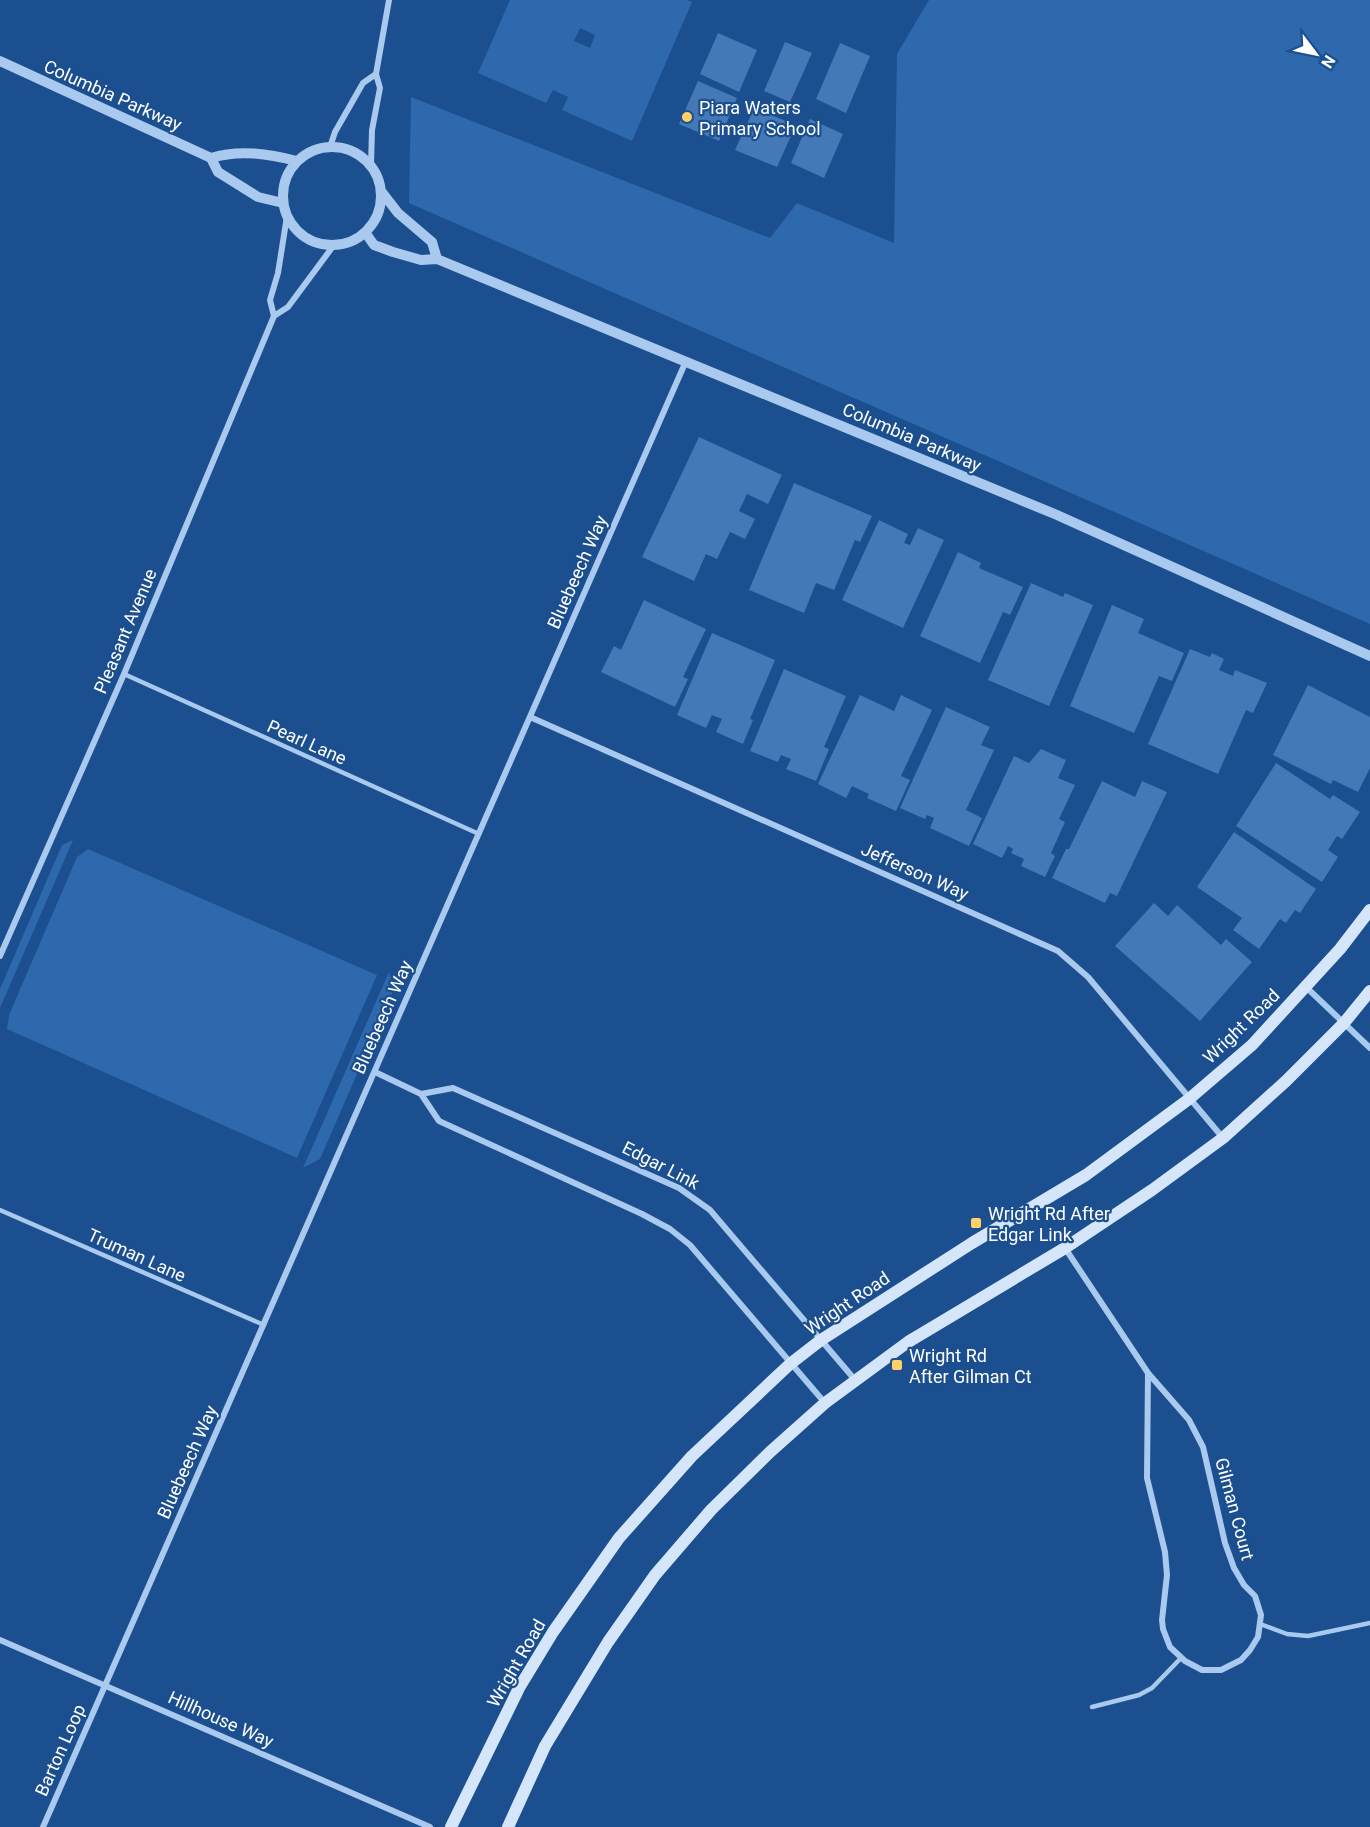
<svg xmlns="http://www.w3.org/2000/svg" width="1370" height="1827" font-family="Roboto,sans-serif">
	<rect width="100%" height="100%" fill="#1b4f8f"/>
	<path fill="#2e69ad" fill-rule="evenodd" d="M510,0h177l5,2 -60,139 -70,-31 6,-13 -15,-7 -7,13 -68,-30zM580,28l15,7 -5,13 -16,-7z
		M929,0h441v624l-961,-421 2,-106 359,141 27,-35 97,40 3,-189z
		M73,840l-73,168v-19l62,-144z
		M88,849l289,126 -80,183 -290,-129 2,-14 68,-158z
		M389,972l5,17 -74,170 -17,9z"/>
	<path fill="#4478b7" d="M718,33l39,17 -18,42 -39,-18z
		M785,42l27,11 -22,49 -26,-11z
		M840,43l30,13 -24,57 -30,-14z
		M698,81l39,17 -18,43 -40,-17z
		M754,108l42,17 -19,42 -42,-17z
		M810,119l33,15 -19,44 -33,-15z
		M699,437l83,38 -14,29 -21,-10 -8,17 16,8 -10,20 -15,-7 -13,27 -11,-5 -12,27 -52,-24z
		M794,483l78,33 -12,26 -5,-2 -21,50 -18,-7 -12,30 -55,-23z
		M879,520l29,14 -4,9 6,2 8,-17 26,12 -41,88 -61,-28z
		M958,552l23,11 -2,5 44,19 -13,28 -7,-3 -23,51 -60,-27z
		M1031,583l32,14 2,-4 28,12 -44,101 -61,-26z
		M644,600l62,29 -23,48 5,2 -13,28 -74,-35 13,-26 7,4z
		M1112,605l32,14 -6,14 46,20 -12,28 -13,-5 -25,57 -64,-27z
		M712,633l63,27 -25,59 3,1 -10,24 -27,-12 6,-13 -10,-4 -6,13 -29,-13z
		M1190,649l20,8 2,-4 12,6 -5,11 14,6 2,-6 32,13 -14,30 -7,-3 -28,64 -70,-30z
		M784,669l62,27 -22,51 5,2 -13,32 -30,-12 5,-10 -10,-4 -3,7 -28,-11z
		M1308,685l62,32v51l-12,24 -25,-12 -2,4 -58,-29z
		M860,695l34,16 7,-16 31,15 -31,66 9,4 -14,31 -29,-13 2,-4 -17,-8 -6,12 -28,-14z
		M946,707l44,20 -9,18 13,5 -28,60 16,8 -13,28 -39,-18 4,-10 -7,-3 -2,4 -25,-11z
		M1041,749l25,11 -8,18 17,7 -16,34 6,3 -14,31 4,3 -10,21 -24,-11 3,-7 -13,-6 2,-4 -5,-3 -6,12 -29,-14 41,-88 15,7z
		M1276,763l54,36 3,-4 27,17 -18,27 -5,-3 -9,14 10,7 -16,25 -86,-56z
		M1102,781l33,16 7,-16 25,11 -50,104 -7,-3 -5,10 -53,-25 14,-29h3z
		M1234,832l82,57 -16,24 -5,-3 -9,13 -6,-4 -21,30 -26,-19 9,-12 -45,-31z
		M1154,903l14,13 9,-11 44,40 5,-6 26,23 -52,59 -85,-75z"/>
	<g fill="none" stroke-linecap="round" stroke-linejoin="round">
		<path stroke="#a9c9ee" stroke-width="4.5" d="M124,674l355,160
			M0,1210l264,115
			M1260,1624l27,10 21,2 62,-13
			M1092,1707l47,-12 13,-7 29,-30"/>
		<path stroke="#a9c9ee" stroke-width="6" d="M330,147l5,-15 28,-49 13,-9
			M371,165l1,-35 8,-42 -4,-14 13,-74
			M274,316l-4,-16 8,-27 9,-57
			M530,717l528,234 30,26 135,161
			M0,956l124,-282 150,-358 14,-9 46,-62
			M1306,987l64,61
			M375,1072l46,22 18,27 203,93 28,15 20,16 135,158
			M421,1094l32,-6 226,100 31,22 146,171
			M1065,1248l83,125 41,47 14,27 22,96 9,25 10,17 11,11 6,19 -3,22 -8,13 -9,10 -20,10h-19l-17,-9 -15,-14 -7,-18 -1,-9 5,-45 -2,-23 -18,-74 1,-105
			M0,1640l430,187
			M43,1827l643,-1466"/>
		<path stroke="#a9c9ee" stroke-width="10" d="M0,61l211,97 7,14 40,25 25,6
			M283 196a49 49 0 1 1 98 0a49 49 0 1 1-98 0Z
			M211,158c29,-9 58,-4 86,3
			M381,191l17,22 34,29 5,17
			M365,232l9,13 19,7 28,8 16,-1 620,256 313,141"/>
		<path stroke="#d6e6fa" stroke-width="12" d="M451,1827l68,-139 34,-56 66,-94 73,-82 98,-92 31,-24 151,-97 114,-68 103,-76 63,-54 88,-96 30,-39
			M508,1827l37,-81 63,-104 47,-67 56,-65 59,-58 55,-49 83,-61 157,-94 87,-58 71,-52 63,-57 58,-58 26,-32"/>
	</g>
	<g fill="#ffd166" stroke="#1b4f8f" stroke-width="2">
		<circle cx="687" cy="117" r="6"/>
		<rect x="970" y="1217" width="12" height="12" rx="3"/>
		<rect x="891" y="1359" width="12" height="12" rx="3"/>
	</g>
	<g text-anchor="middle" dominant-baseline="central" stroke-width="4.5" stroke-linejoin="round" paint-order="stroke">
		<g font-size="18" fill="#fff" stroke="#1b4f8f">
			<text transform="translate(113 95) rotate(24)">Columbia Parkway</text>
			<text transform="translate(912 437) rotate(23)">Columbia Parkway</text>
			<text transform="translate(577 572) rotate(-66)">Bluebeech Way</text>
			<text transform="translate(125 631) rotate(-67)">Pleasant Avenue</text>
			<text transform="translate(307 742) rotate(24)">Pearl Lane</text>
			<text transform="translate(915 871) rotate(24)">Jefferson Way</text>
			<text transform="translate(382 1017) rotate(-66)">Bluebeech Way</text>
			<text transform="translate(1241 1026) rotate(-44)">Wright Road</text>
			<text transform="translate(661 1165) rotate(27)">Edgar Link</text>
			<text transform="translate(137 1255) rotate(24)">Truman Lane</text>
			<text transform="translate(847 1303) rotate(-34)">Wright Road</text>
			<text transform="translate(187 1462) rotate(-66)">Bluebeech Way</text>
			<text transform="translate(1235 1509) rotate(75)">Gilman Court</text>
			<text transform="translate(516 1663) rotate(-60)">Wright Road</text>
			<text transform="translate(221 1719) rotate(24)">Hillhouse Way</text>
			<text transform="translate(60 1750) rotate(-66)">Barton Loop</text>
		</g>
		<g font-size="18" fill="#fff" stroke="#1b4f8f" text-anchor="start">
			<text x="699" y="107">Piara Waters<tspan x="699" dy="21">Primary School</tspan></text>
			<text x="988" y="1213">Wright Rd After<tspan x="988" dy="21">Edgar Link</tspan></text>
			<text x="909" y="1355">Wright Rd<tspan x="909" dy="21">After Gilman Ct</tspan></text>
		</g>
	</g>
	<g transform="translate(1316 54) rotate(122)" stroke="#1b4f8f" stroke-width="4.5" paint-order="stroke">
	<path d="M0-4.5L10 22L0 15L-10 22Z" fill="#ffffff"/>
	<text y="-9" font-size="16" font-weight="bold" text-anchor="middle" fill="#ffffff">N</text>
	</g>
</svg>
